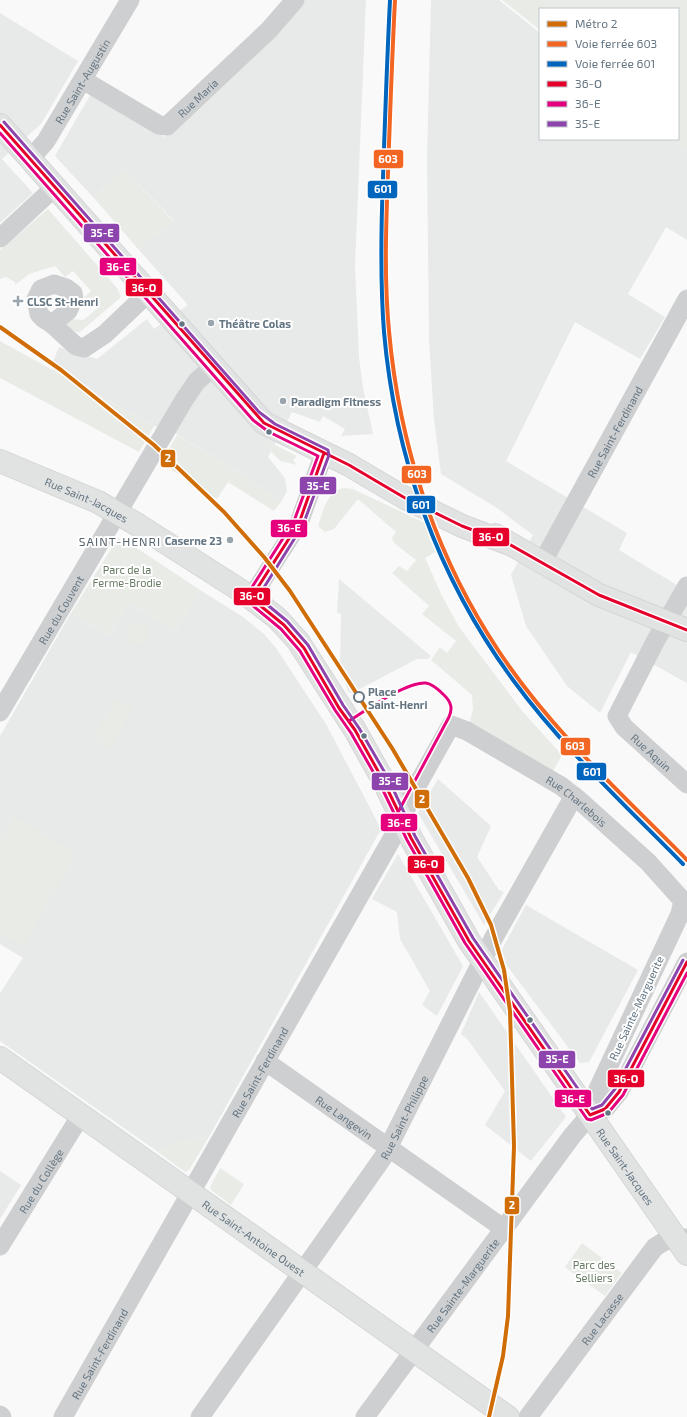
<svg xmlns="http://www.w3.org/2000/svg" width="687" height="1417" font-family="'Exo 2',sans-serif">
	<rect width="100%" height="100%" fill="#f9f9f9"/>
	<path fill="#e8e9e9" d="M303,0h63l-11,266 4,91 4,31 10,46 -32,2 4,-7 -22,-13 -3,6 -28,-10 -24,45 17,21 2,13 -6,11 -45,-32 -65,-39 -17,-5 -101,-56 -1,-6 7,-17 38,12 50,-40 7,10 34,-24 -49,-55 16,-15 19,-14 -50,-52 -31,28 -38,-41 37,-64 73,45z
		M431,0h68l41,33v106h132l15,12v89l-21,-13 -38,67 37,23 -25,42 -65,-37 -69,139 121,72 -8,17 68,41v92l-56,-31 -31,61 -33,-27 -41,-60 -15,-51 22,-40 -36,-27 -56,-34 -7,-55 -5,-81 -2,-180z
		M0,13l78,48 -37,63 -39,35 31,34 -33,30z
		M339,579l92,77 -3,3h-11l-65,34 -4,-1 -8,-26 1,-52 -4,-1z
		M200,590l43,27 21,17 12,14 50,76 53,101 1,6 -171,306 -14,1 -19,4 -18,10 -158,-111v-48l23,-35 -23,-14v-208l71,-123 38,23 20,-33 47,28z
		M438,779l53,47 -14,31 22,33 5,2 -20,33 -66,-112z
		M398,854l65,112 -26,50 -15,-11 8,-14 -30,-52 -3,-27 -25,-13z
		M526,905l112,65 -49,92 -9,1 -78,-104 -1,-8z
		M479,992l87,125 -35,44 -46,-36 20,-34 -37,-51 -7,-6z
		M0,1171l21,14 -21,34z"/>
	<path fill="#e8ebe6" d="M502,0h185v151l-15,-12h6v-130h-138v21z
		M124,169l50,53 -19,13 -16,15 -46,-53z
		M48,209l69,79 4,8 -1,2 -40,34c-6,1 -10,-4 -14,-8l7,-5 10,1 15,-12v-5l-15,-4 8,-8 -18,-20 -8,6 -10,-11 -26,8 -14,11v-3l-9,-5 -6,2v-29z
		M0,341l154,85 -15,26 -139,-74z
		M177,435l59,35 45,32 -7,9 -46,-29 -11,17 -56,-36z
		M267,441l30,15 -4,4 4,5 -17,-4 -16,-17z
		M343,488l10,1 72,34 10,29 -10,6 17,38 17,31 64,85 39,43 -10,18 -83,-48 4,-16 -1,-14 -41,-35 9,-13 7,6 9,-12 -34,-27 7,-8 -37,-33 7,-7 8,5 9,-11 -22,-17 -2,-5 4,-6 -38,-33 -24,30 -9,3 -7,-6c5,-14 8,-34 25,-38z
		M118,538l23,13 59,39 -24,41 -47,-28 -20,33 -38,-23z
		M126 633a11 11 0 1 1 22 0a11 11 0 1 1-22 0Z
		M117,699l16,9 -23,40 -17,-10z
		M13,816l64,38 -54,92 -23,-13v-95z
		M209,1137l-20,33 -4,2 -27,-20c14,-12 32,-15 51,-15z
		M220,1168l24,16 -13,21 -20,-15 -1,-3z
		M582,1243l40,30 -17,23 -40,-29z"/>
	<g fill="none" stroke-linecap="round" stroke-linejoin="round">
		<defs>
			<g id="major">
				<path d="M0,125l264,298 85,42 56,33 57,28 45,17"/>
				<path id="s12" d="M0,461l98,41 40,23 105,67 34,26 21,23 57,89 28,50 28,58 58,103 218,313"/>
				<path d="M495,535l104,60 88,35"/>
				<path id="s13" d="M0,1058l508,359"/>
			</g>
		</defs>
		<use href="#major" stroke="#d5d6d7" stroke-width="24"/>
		<g stroke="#cecfd0" stroke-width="19">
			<path id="s1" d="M83,80l76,45 8,1 102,-96 26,-30"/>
			<path id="s2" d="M30,159l16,-18 84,-141"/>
			<path d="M0,238l55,-51"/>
			<path d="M52,324l16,-13 6,-13 -1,-5 -7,-5 -12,-4 -13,5 -5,10 3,15 5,5 8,5 24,22 8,2 21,-14 43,-41"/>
			<path id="s3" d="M542,563l145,-264"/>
			<path id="s4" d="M687,586l-31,54 -39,76 7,11 63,57"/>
			<path d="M251,598l48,-75 25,-70"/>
			<path id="s5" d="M0,712l184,-312 13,-19 16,-14"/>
			<path id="s6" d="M265,1061l238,167"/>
			<path id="s7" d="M0,1246l81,-131"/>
			<path d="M0,1415l2,2"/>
			<path id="s8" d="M63,1417l330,-580 21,-46 37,-66 16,6 94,55 18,14 69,62 35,39 -3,13 -82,175 -8,26"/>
			<path id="s9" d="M200,1417l184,-261 109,-217 81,-143"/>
			<path id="s10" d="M365,1417l207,-281 18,-21 15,-6 14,-17 68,-130"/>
			<path id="s11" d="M528,1417l127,-170 10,-6 22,-3"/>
		</g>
		<use href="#major" stroke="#e1e2e2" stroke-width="22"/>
		<defs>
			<path id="bus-1" d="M0,125l264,298 85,42 56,33 57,28 45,17 92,52 88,35
				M324,453l-25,70 -48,75 33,27 20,23 35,60 16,22 28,50 28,58 58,103 121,174 15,-6 14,-17 68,-130"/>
			<path id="bus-2" d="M0,133l253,287 16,12 49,24 -24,65 -47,74 -1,5 35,29 19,22 35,59 16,23 28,49 28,58 58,103 122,176 4,1 17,-7 15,-18 64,-122
				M349,721c16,-10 58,-40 77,-38 7,1 13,7 18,12 7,7 9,13 5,22l-53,99"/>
			<path id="bus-3" d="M4,122l255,290 16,12 53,26 1,5 -26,70 -45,72 29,24 21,24 35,60 16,23 29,50 27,58 58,102 119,171 10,-4 13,-16 68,-129"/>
		</defs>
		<use href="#bus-1" stroke="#fff" stroke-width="6"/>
		<use href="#bus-2" stroke="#fff" stroke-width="6"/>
		<use href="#bus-3" stroke="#fff" stroke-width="6"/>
		<use href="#bus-1" stroke="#e4002b" stroke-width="3"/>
		<use href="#bus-2" stroke="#e5007d" stroke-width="3"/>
		<use href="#bus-3" stroke="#8e44ad" stroke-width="3"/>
		<defs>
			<path id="rail-1" d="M395,0c-3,58 -5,115 -7,173 -2,52 -4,105 1,158 10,113 46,224 109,319 52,79 123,143 189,210"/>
			<path id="rail-2" d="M390,0c-3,59 -5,119 -7,178 -2,51 -3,103 1,154 11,126 54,246 129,348 49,67 112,125 170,184"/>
		</defs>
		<use href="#rail-1" stroke="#fff" stroke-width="7"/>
		<use href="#rail-2" stroke="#fff" stroke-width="7"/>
		<use href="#rail-1" stroke="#f26522" stroke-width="4"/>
		<use href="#rail-2" stroke="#0065bd" stroke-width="4"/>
		<defs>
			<path id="metro-1" d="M0,327l61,43 93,75 70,67 40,45 26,34 102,157 76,130 23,47 13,45 6,41 4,135 -6,170 -5,40 -14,61"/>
		</defs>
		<use href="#metro-1" stroke="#fff" stroke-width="7"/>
		<use href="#metro-1" stroke="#d06d07" stroke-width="4"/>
	</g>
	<g fill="#99a4ac" stroke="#fff" stroke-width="1.5">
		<path d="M16 295h4v4h4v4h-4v4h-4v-4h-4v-4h4z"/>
		<circle cx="211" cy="323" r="4"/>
		<circle cx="283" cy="401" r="4"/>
		<circle cx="230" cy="540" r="4"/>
	</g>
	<g fill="#657683" stroke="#fff" stroke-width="1.5">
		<circle cx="182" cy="324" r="3.5"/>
		<circle cx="269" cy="432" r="3.5"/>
		<circle cx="364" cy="736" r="3.5"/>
		<circle cx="530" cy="1020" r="3.5"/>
		<circle cx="608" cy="1113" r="3.5"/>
	</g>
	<circle fill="#fff" stroke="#657683" stroke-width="2" cx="359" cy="697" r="5"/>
	<g text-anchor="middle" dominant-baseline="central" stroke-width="4" stroke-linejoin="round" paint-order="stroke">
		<g font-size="11" fill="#657683" stroke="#fff">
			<text stroke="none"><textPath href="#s2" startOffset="94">Rue Saint-Augustin</textPath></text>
			<text stroke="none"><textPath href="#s1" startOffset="138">Rue Maria</textPath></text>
			<text stroke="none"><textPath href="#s3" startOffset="150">Rue Saint-Ferdinand</textPath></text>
			<text stroke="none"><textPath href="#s12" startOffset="95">Rue Saint-Jacques</textPath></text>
			<text stroke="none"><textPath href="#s5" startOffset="119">Rue du Couvent</textPath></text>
			<text stroke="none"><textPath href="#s4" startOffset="198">Rue Aquin</textPath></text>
			<text stroke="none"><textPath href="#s8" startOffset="941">Rue Charlebois</textPath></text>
			<text transform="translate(636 1008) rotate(-65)">Rue Sainte-Marguerite</text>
			<text stroke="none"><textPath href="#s8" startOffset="397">Rue Saint-Ferdinand</textPath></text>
			<text stroke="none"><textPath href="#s9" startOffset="363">Rue Saint-Philippe</textPath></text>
			<text stroke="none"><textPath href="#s6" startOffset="97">Rue Langevin</textPath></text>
			<text stroke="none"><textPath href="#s12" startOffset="971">Rue Saint-Jacques</textPath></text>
			<text stroke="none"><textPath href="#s7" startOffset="77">Rue du Collège</textPath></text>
			<text stroke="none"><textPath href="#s13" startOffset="311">Rue Saint-Antoine Ouest</textPath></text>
			<text stroke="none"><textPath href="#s10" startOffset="164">Rue Sainte-Marguerite</textPath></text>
			<text stroke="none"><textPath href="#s11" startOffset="123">Rue Lacasse</textPath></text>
			<text stroke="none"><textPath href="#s8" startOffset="73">Rue Saint-Ferdinand</textPath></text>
		</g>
		<g font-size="11" font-weight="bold" fill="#657683" stroke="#fff" text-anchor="start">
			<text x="27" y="301">CLSC St-Henri</text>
			<text x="219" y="323">Théâtre Colas</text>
			<text x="291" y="401">Paradigm Fitness</text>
			<text x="222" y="540" text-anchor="end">Caserne 23</text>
		</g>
		<g font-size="11" fill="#687a64" stroke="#fff">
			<text x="127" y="569">Parc de la<tspan x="127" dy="13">Ferme-Brodie</tspan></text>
			<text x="594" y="1264">Parc des<tspan x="594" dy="13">Selliers</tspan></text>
		</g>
		<g font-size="11" font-weight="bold" fill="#657683" stroke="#fff" text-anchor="start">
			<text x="368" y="691">Place<tspan x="368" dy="13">Saint-Henri</tspan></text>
		</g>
		<g font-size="12" letter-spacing="1" fill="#57646e" stroke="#fff">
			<text x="120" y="541">SAINT-HENRI</text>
		</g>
	</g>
	<g stroke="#fff" stroke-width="1.5">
		<rect x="373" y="149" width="31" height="20" rx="4" fill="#f26522"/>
		<rect x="367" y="180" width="31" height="19" rx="4" fill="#0065bd"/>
		<rect x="83" y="223" width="37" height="20" rx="4" fill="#8e44ad"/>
		<rect x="99" y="257" width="38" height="19" rx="4" fill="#e5007d"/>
		<rect x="125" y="278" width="38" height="19" rx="4" fill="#e4002b"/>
		<rect x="160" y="449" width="16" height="19" rx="4" fill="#d06d07"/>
		<rect x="401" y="465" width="31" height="19" rx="4" fill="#f26522"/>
		<rect x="299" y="476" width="38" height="19" rx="4" fill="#8e44ad"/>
		<rect x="406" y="495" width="30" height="19" rx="4" fill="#0065bd"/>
		<rect x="270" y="519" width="38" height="19" rx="4" fill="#e5007d"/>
		<rect x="472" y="527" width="38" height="20" rx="4" fill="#e4002b"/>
		<rect x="233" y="587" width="38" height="19" rx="4" fill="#e4002b"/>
		<rect x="560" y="737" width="31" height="19" rx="4" fill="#f26522"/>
		<rect x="576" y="762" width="31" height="19" rx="4" fill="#0065bd"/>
		<rect x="371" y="772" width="38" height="19" rx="4" fill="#8e44ad"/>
		<rect x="414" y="789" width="16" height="20" rx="4" fill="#d06d07"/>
		<rect x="380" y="813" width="38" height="19" rx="4" fill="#e5007d"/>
		<rect x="407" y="855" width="38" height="19" rx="4" fill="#e4002b"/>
		<rect x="538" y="1050" width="38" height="19" rx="4" fill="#8e44ad"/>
		<rect x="607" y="1069" width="38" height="19" rx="4" fill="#e4002b"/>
		<rect x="554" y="1089" width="38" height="19" rx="4" fill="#e5007d"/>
		<rect x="504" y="1196" width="16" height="19" rx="4" fill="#d06d07"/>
	</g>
	<g font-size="11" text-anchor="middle" font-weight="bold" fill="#fff">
		<text x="388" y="163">603</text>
		<text x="383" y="193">601</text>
		<text x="102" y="237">35-E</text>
		<text x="118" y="271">36-E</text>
		<text x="144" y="292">36-O</text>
		<text x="168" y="462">2</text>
		<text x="417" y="478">603</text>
		<text x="318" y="490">35-E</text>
		<text x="421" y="509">601</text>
		<text x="289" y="532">36-E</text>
		<text x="491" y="541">36-O</text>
		<text x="252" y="600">36-O</text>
		<text x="575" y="750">603</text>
		<text x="592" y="776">601</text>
		<text x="390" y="785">35-E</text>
		<text x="422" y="803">2</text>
		<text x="399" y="827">36-E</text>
		<text x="426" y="868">36-O</text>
		<text x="557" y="1063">35-E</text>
		<text x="626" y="1083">36-O</text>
		<text x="573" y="1103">36-E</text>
		<text x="512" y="1209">2</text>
	</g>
	<rect x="539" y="8" width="140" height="132" fill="#ffffff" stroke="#c1c8cd"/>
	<rect x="547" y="21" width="20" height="6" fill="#d06d07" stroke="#c1c8cd"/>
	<text x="575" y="28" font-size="12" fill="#657683">Métro 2</text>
	<rect x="547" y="41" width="20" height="6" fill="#f26522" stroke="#c1c8cd"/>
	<text x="575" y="48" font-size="12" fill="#657683">Voie ferrée 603</text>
	<rect x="547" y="61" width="20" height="6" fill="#0065bd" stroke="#c1c8cd"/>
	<text x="575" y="68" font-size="12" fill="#657683">Voie ferrée 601</text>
	<rect x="547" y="81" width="20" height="6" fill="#e4002b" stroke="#c1c8cd"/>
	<text x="575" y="88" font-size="12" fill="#657683">36-O</text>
	<rect x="547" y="101" width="20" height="6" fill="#e5007d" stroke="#c1c8cd"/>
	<text x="575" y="108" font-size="12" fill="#657683">36-E</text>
	<rect x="547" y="121" width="20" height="6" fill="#8e44ad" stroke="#c1c8cd"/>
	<text x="575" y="128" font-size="12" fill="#657683">35-E</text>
</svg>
